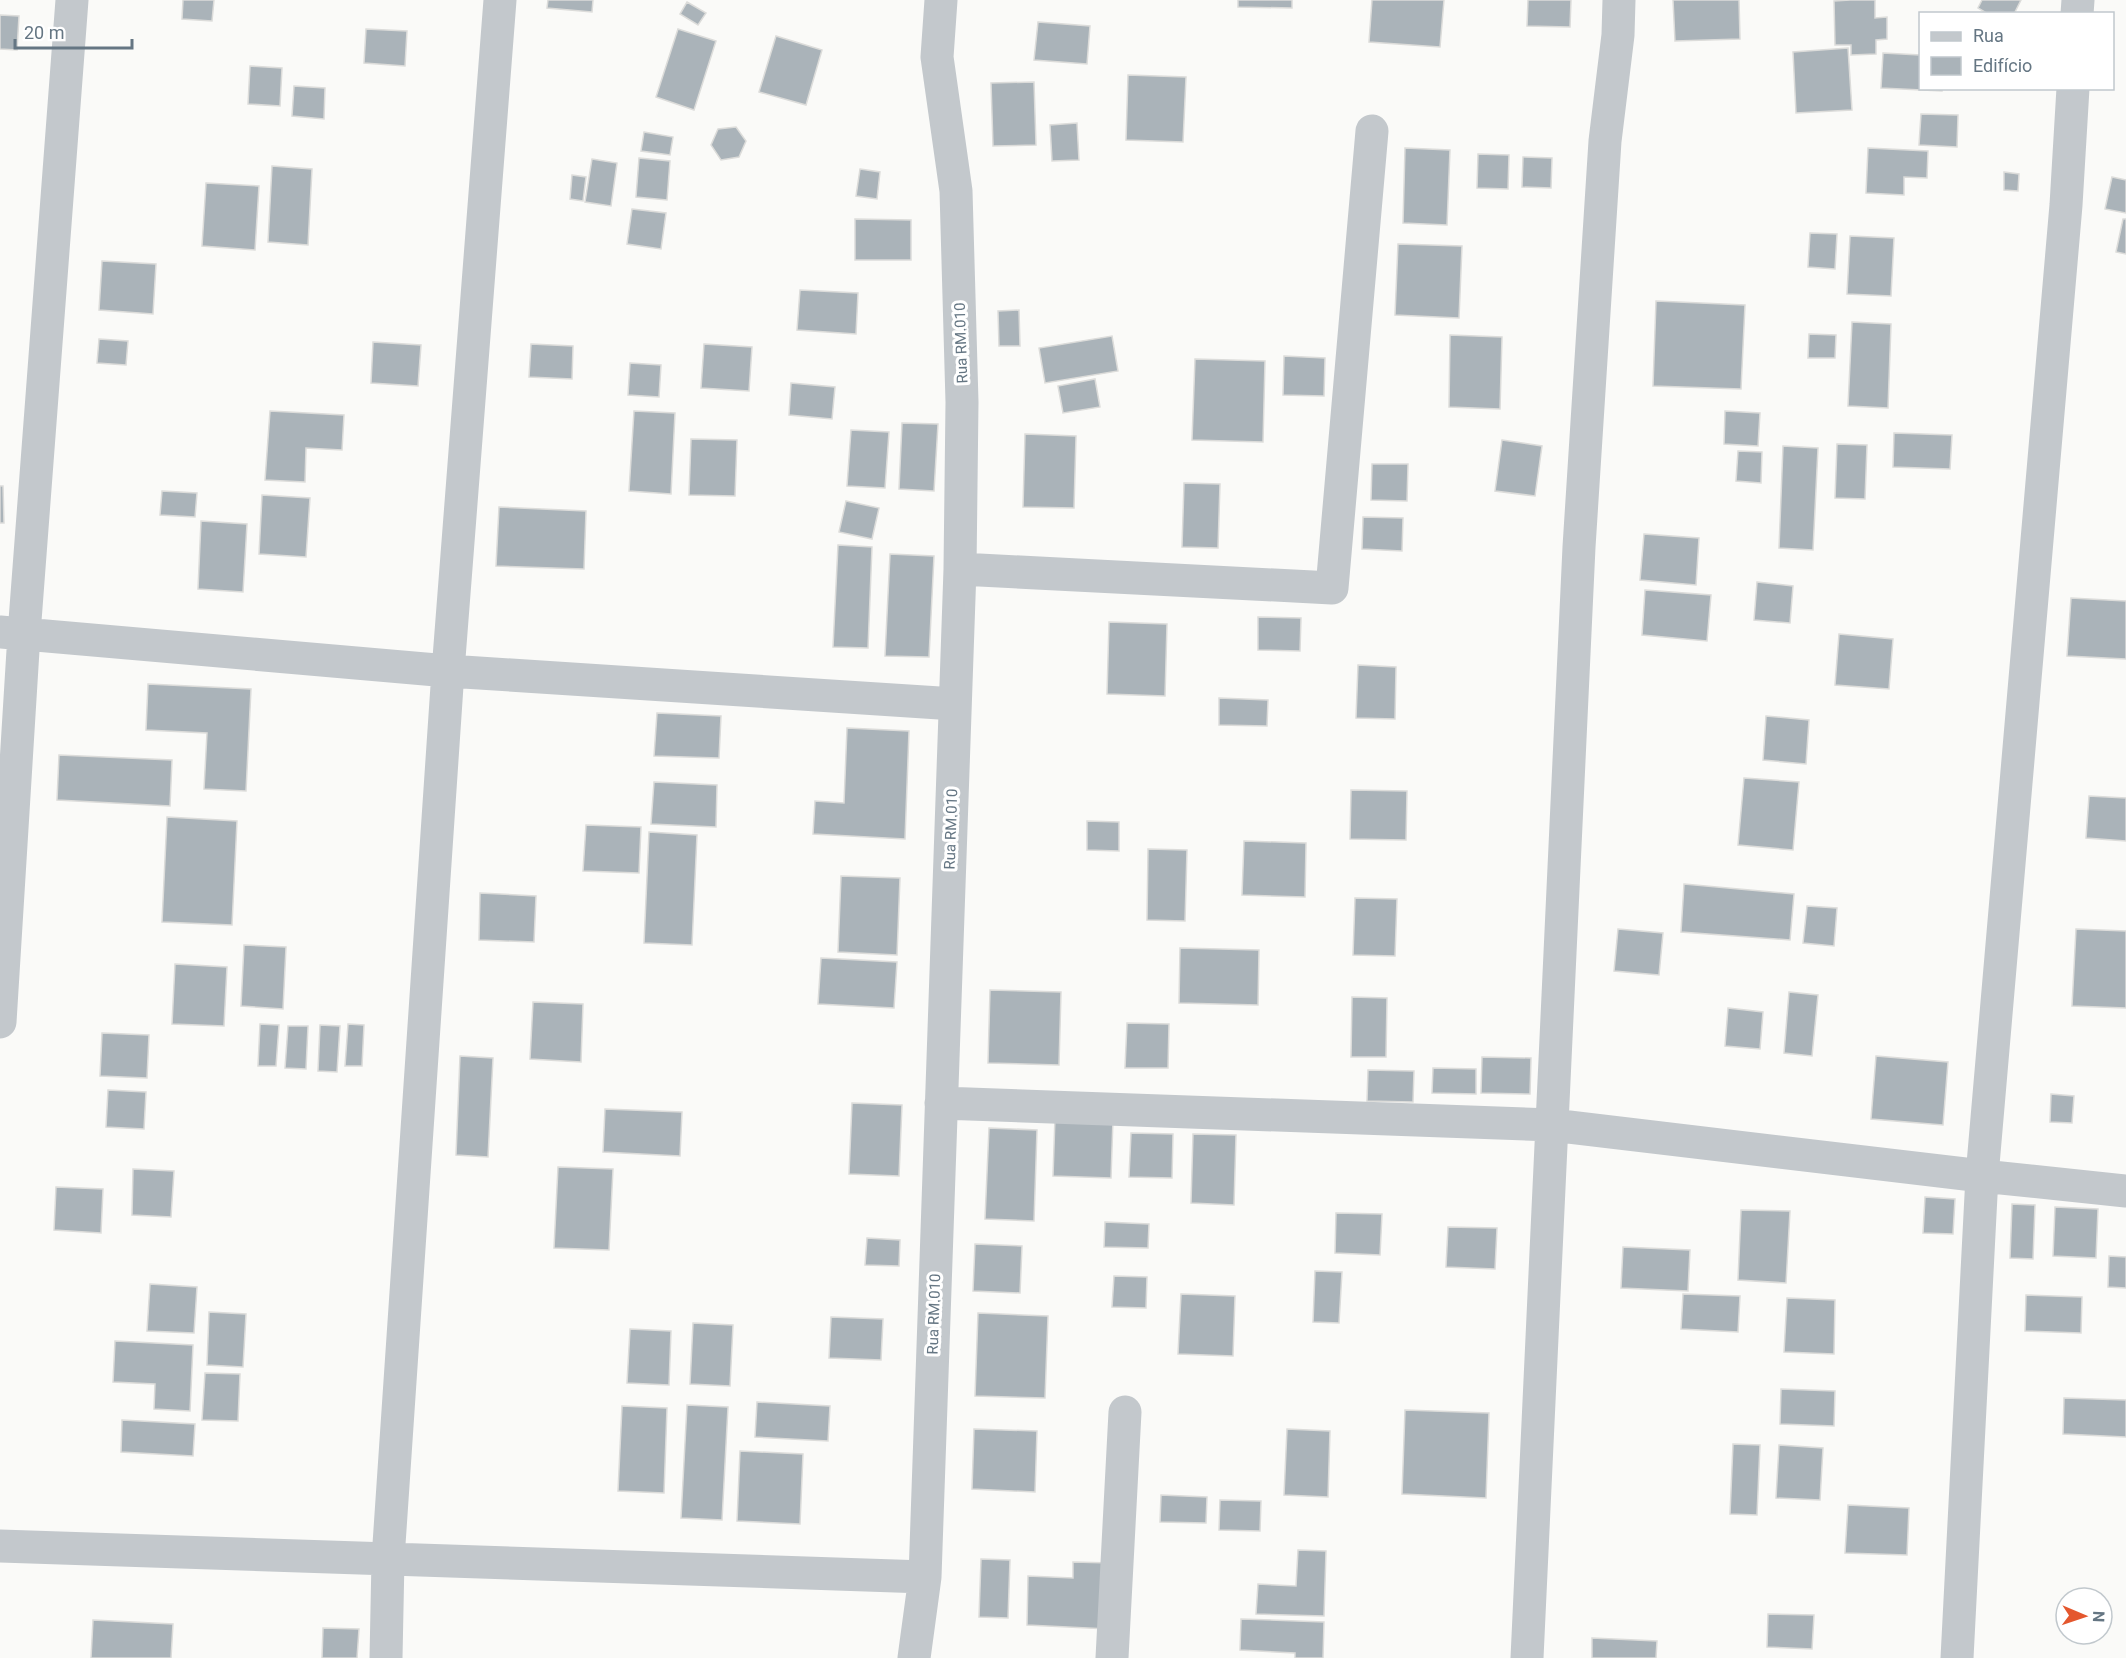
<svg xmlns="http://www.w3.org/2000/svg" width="2126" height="1658" font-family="Roboto,sans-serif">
	<rect width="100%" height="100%" fill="#fafaf8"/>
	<path fill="#aab3b9" stroke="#dcdcda" stroke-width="1.5" d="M183,0h31l-2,21 -30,-2z
		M548,0h45l-1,12 -45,-4z
		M1238,0h54v8l-54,-1z
		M1372,0h72l-4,47 -71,-5z
		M1528,0h43l-1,27 -43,-1z
		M1673,0h66l1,39 -65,2z
		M1850,0h25v18l12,-1v22l-11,1v14l-25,1v-10h-16l-1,-44z
		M1982,0h39l-7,14h-26l-10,-6z
		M687,2l19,11 -8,12 -18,-11z
		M0,15l19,1 -2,34 -17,-1z
		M1038,22l52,4 -3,38 -53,-4z
		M366,29l41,2 -2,35 -41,-3z
		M678,29l38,12 -22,69 -38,-13z
		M776,36l46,14 -16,55 -47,-13z
		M1848,48l4,62 -56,3 -3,-61z
		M1883,53l37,2v33h22v3l-61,-3z
		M250,66l32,2 -2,38 -32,-2z
		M1128,75l58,2 -3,65 -57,-2z
		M1034,82l2,63 -43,1 -2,-63z
		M294,86l31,2 -1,31 -32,-3z
		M1921,114l37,1 -1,32 -38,-2z
		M1077,123l2,37 -27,1 -2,-36z
		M736,127l10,14 -7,16 -18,3 -10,-15 7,-16z
		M644,132l29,5 -3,18 -29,-4z
		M1405,148l45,2 -3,75 -44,-2z
		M1868,148l60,3 -1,27 -23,-1v18l-38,-2z
		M1478,154l31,1 -1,34 -31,-1z
		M1523,157l29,1 -1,30 -29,-1z
		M639,158l31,3 -3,39 -31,-3z
		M592,159l25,4 -6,43 -26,-4z
		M272,166l40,3 -4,76 -40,-3z
		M860,169l20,3 -3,27 -21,-3z
		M2004,172l15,2 -1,17 -14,-1z
		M572,175l14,2 -3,24 -13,-2z
		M2112,177l14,3v33l-21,-4z
		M206,183l53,3 -4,64 -53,-4z
		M632,209l34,4 -5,36 -34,-5z
		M855,219l56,1v40h-56z
		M2123,219h3v35l-10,-2z
		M1810,233l27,1 -2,35 -27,-2z
		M1850,236l44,2 -3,58 -44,-2z
		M1398,244l64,2 -3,72 -64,-3z
		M102,261l54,3 -3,50 -54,-4z
		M800,290l58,3 -2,41 -59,-4z
		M1656,301l89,4 -4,84 -88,-3z
		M1019,310l1,36h-21l-1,-35z
		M1852,322l39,2 -3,84 -40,-2z
		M1809,334l27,1 -1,23h-27z
		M1450,335l52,2 -2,72 -51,-2z
		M1112,336l6,35 -73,12 -6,-35z
		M99,339l29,2 -2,24 -29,-2z
		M373,342l48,3 -3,41 -47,-3z
		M531,344l42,2 -1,33 -43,-2z
		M704,344l48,3 -3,44 -48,-3z
		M1284,356l41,2 -1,38 -41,-1z
		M1195,359l70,2 -2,81 -71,-2z
		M630,363l31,2 -2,32 -31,-2z
		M1095,379l5,28 -37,6 -5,-27z
		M791,383l44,4 -3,32 -43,-4z
		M270,411l74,4 -2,35 -36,-2 -1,34 -40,-2z
		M634,411l41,2 -4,81 -42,-3z
		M1725,411l35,2 -2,33 -34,-2z
		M902,423l36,1 -4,67 -35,-2z
		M851,430l38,2 -4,56 -38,-2z
		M1894,433l58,2 -2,34 -57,-2z
		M1025,434l51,2 -2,72 -51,-1z
		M691,439l46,1 -2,56 -46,-1z
		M1502,440l40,6 -7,50 -40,-5z
		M1837,444l30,1 -2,54 -30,-1z
		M1783,446l35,2 -5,102 -34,-2z
		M1738,451l24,1 -1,31 -25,-2z
		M1372,464h36l-1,37 -36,-1z
		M1184,483l36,1 -2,64 -36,-1z
		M0,486h3l1,37h-4z
		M162,491l35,2 -2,24 -35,-2z
		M262,495l48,3 -4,59 -47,-3z
		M846,501l33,7 -7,31 -33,-7z
		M499,507l87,4 -2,58 -88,-3z
		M1363,517l40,1 -1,33 -40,-2z
		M201,521l46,3 -4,68 -45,-3z
		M1644,534l55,4 -3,47 -56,-5z
		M838,545l34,2 -4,101 -35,-1z
		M890,554l44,2 -5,101 -44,-1z
		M1757,582l36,4 -3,37 -36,-3z
		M1645,590l66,5 -4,46 -65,-6z
		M2071,598l55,3v58l-59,-3z
		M1258,617l43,1 -1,33 -42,-1z
		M1109,622l58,2 -2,72 -58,-2z
		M1839,634l54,5 -4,50 -54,-4z
		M1358,665l38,2 -1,52 -39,-1z
		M148,684l103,5 -5,102 -42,-2 3,-56 -61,-3z
		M1219,698l49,2 -1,26 -48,-1z
		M657,713l64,3 -2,42 -65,-2z
		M1766,716l43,4 -3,44 -43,-4z
		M847,728l62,3 -4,108 -92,-5 2,-33 29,2z
		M59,755l113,5 -2,46 -113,-6z
		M1744,778l55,4 -6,68 -55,-5z
		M654,782l63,3 -1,42 -65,-3z
		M1351,790l56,1 -1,49 -56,-1z
		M2089,796l37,2v43l-40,-3z
		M167,817l70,4 -5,104 -70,-3z
		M1087,821l32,1v29l-32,-1z
		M586,825l55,2 -2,46 -56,-2z
		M649,832l48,3 -5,110 -48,-2z
		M1244,841l62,2 -1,54 -63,-2z
		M1148,849l39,1 -2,71 -38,-1z
		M841,876l59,2 -3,77 -59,-3z
		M1684,884l110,10 -4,46 -109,-8z
		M480,893l56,3 -2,46 -55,-2z
		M1355,898l42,1 -2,57 -42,-1z
		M1807,906l30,2 -3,38 -31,-3z
		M1618,929l45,4 -4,42 -45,-4z
		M2076,929l50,2v77l-54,-2z
		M244,945l42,2 -3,62 -42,-3z
		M1180,948l79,2 -1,55 -79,-2z
		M821,958l76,4 -3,46 -76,-4z
		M175,964l52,3 -3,59 -52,-2z
		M990,990l71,2 -2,73 -71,-2z
		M1789,992l29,3 -6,61 -28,-3z
		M1352,997l35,1 -1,59h-35z
		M533,1002l50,2 -2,58 -51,-3z
		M1728,1008l35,4 -3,37 -35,-3z
		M1127,1023l42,1 -1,44h-43z
		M260,1024l19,1 -3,41h-18z
		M348,1024l16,1 -2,41h-17z
		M320,1025l20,1 -3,46 -19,-1z
		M288,1026h20l-2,43 -21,-1z
		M102,1033l47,2 -2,43 -47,-2z
		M460,1056l33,2 -5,99 -32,-2z
		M1876,1056l72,6 -5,63 -72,-6z
		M1482,1057l49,1 -1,36 -49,-1z
		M1433,1068l43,1v25l-44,-1z
		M1368,1070l46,1 -1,31 -46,-1z
		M108,1090l38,2 -2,37 -38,-2z
		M2051,1094l23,2 -2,27 -22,-1z
		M852,1103l50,2 -3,71 -50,-2z
		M605,1109l77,3 -2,44 -77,-4z
		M1055,1117l58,2 -2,59 -58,-2z
		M989,1128l48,2 -3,91 -49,-2z
		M1131,1133l42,1 -1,44 -43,-1z
		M1193,1134l43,1 -2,70 -43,-2z
		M558,1167l55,2 -4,81 -55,-2z
		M133,1169l41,2 -3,46 -39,-2z
		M56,1187l47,2 -2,44 -47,-3z
		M1925,1197l30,2 -2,35 -30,-1z
		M2012,1204l23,1 -2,54 -23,-1z
		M2055,1207l43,2 -2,49 -43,-2z
		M1741,1210l49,1 -4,72 -48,-3z
		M1336,1213l46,1 -2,41 -45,-2z
		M1105,1222l44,2 -1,24 -44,-1z
		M1448,1227l49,1 -2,41 -49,-2z
		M867,1238l33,2 -1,26 -34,-1z
		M975,1244l47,2 -2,47 -47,-2z
		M1623,1247l67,3 -2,41 -67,-3z
		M2109,1256l17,1v31l-18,-1z
		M1315,1271l27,1 -3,51 -26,-1z
		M1114,1276l33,1 -1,31 -34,-1z
		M150,1284l47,3 -3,46 -47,-2z
		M1181,1294l54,2 -2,60 -55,-2z
		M1683,1294l57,2 -2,36 -57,-3z
		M2026,1295l56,2 -1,36 -56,-2z
		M1787,1298l48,2 -1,54 -50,-2z
		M209,1312l37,2 -3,53 -36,-2z
		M978,1313l70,3 -3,82 -70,-2z
		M831,1317l52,2 -2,41 -52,-2z
		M693,1323l40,2 -3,61 -40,-2z
		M630,1329l41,2 -2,54 -42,-2z
		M115,1341l78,4 -3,66 -36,-2 1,-25 -42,-2z
		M205,1373l35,1 -2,47 -36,-1z
		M1781,1389l54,2 -1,35 -54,-2z
		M2064,1398l62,2v37l-63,-3z
		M757,1402l73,4 -2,35 -73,-4z
		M687,1405l41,2 -6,113 -41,-2z
		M622,1406l45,2 -3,85 -46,-2z
		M1405,1410l84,3 -3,85 -84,-4z
		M122,1420l73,4 -2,32 -72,-4z
		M974,1429l63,2 -2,61 -63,-3z
		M1287,1429l43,2 -2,66 -44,-2z
		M1733,1444l27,1 -3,70 -27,-1z
		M1779,1445l44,3 -3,52 -44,-2z
		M740,1451l63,3 -3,70 -63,-3z
		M1161,1495l46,2 -1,26 -46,-1z
		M1220,1500l41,1 -1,30 -41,-1z
		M1848,1505l61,3 -2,47 -62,-2z
		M1298,1550l28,1 -2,65 -68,-2 2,-30 38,2z
		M981,1559l29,1 -2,58 -29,-1z
		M1073,1562l38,1 -3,66 -81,-4 1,-49 45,2z
		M1768,1614l46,1 -2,34 -45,-2z
		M1241,1619l83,3 -1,36h-28v-5l-55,-3z
		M93,1620l80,4 -2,34h-80z
		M323,1628l36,1 -2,29h-35z
		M1592,1638l65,3 -1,17h-64z"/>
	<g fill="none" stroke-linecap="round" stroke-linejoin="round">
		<path stroke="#c3c8cc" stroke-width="33" d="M2077,14l1,-14
			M960,569l372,19 40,-457
			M0,632l448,39 507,33
			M0,1022l24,-388 48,-634
			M941,1103l611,22 430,51 144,15
			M0,1546l925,31
			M386,1658l2,-99 60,-888 52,-671
			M914,1658l11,-81 35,-1008 2,-167 -6,-211 -19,-134 4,-57
			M1112,1658l13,-246
			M1527,1658l52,-1111 26,-406 13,-106 1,-35
			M1957,1658l25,-482 84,-971 7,-117"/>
	</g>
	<g text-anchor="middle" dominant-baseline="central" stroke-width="6" stroke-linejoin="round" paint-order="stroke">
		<g font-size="15" fill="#657683" stroke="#fff">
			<text transform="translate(961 343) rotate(-92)">Rua RM.010</text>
			<text transform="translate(951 829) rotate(-88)">Rua RM.010</text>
			<text transform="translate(934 1314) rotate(-88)">Rua RM.010</text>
		</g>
	</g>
	<rect x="1919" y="12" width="195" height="78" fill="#ffffff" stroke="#c1c8cd" stroke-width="1.5"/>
	<rect x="1931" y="32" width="30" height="9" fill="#c3c8cc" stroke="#c1c8cd" stroke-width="1.5"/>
	<text x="1973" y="42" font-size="18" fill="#657683">Rua</text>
	<rect x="1931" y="57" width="30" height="18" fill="#aab3b9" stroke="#c1c8cd" stroke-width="1.5"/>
	<text x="1973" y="72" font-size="18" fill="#657683">Edifício</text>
	<g transform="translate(2084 1616) rotate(92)"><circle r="28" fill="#ffffff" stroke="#c1c8cd" stroke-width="1.5"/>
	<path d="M0-4.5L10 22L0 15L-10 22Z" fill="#e4572e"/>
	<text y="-9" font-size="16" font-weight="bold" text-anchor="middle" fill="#657683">N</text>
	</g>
	<path d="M15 39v9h117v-9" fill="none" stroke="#657683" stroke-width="3"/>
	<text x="24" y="39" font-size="18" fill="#657683" stroke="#ffffff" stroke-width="4.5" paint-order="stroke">20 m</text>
</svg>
